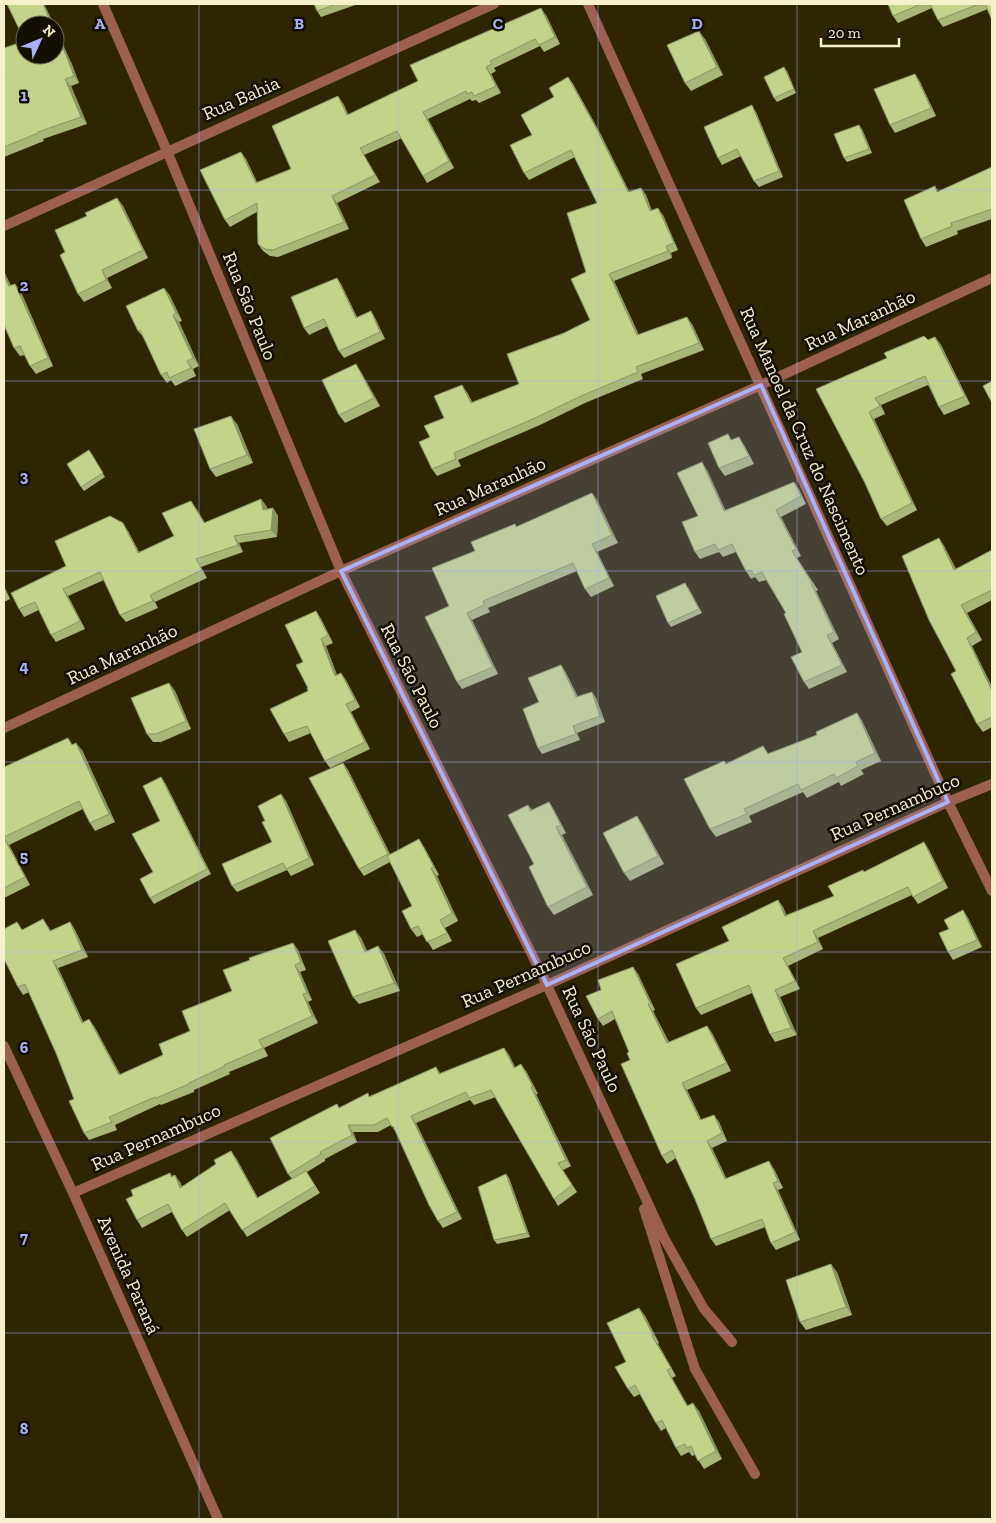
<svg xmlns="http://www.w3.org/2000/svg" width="996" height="1523" font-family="'Zilla Slab',serif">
	<rect width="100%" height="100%" fill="#2d2600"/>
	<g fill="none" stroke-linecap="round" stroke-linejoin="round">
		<path stroke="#9b614e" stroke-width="10" d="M103,4l64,147 174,420 206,414 117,253 40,71 28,33
			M588,4l360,798 44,89
			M4,226l490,-222
			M4,728l337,-157 420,-186 231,-107
			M4,1046l69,147 145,326
			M73,1193l474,-208 401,-183 44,-18
			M644,1209l51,160 60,105"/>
	</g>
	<path fill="#a8b677" d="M4,4h40l10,21h-29l46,37 8,21 -8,3 16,38 -44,15 1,2 -40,16v-78l21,-38 -18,-37 -3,2z
		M314,4h44l-37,13 -4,-6z
		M888,4h104l-4,5 -45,18 -5,-7 -6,-12 -34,15 -5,-7z
		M546,15l14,29 -16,8 -4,-6 -46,22 2,3 -5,3 10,19 -22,10 -3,-3 -4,1 -2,-2 -42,20 26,49 -27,15 -4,-7 -21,-38 -38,17 16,27 -43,21 12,26 -71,28 -8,-1 -7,-5 -5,-7 -1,-32 -27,15 -5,-7 16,-68 5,7 11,23 34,-13 52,-66 5,12 70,-34z
		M705,39l18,36 -32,16 -6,-8z
		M787,71l9,22 -19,9 -3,-4z
		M915,74l5,8 16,34 -41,17 -5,-8z
		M568,77l5,7 27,49 29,59 12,-4 5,7 6,16 11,4 15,35 -7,3 1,5 -58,23 25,54 53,-11 12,26 -63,24 2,5 -58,24 -45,22 -82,35 3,6 -24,10 -5,-7 -2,-32 14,-19 23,-26 5,10 47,-18 45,-51 26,-13 -4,-48 11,-69 -22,-46 -46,23 -5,-7 8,-38 22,-38z
		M756,112l27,65 -24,10 -5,-6 -13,-25 -19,9 -4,-7z
		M862,129l10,24 -25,9 -3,-4z
		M992,167v52l-35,12 1,3 -32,13 -5,-8 14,-53 3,6z
		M117,198l6,8 25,52 -41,20 5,10 -28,14 -6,-8 -13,-42 22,-36z
		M337,278l4,6 16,33 14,-6 4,7 10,21 -41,19 -5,-7 -11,-25 -19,9 -5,-7z
		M11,286l10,6 32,74 -17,8 -6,-8 -5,-11 -5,1 -6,-8z
		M164,288l6,8 12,25 -3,1 20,44 -6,3 3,7 -21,10 -4,-6 -4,3 -6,-8 -17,-37 -6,-7z
		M935,337l6,8 29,59 -26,11 -5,-8 -11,-22 -47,20 4,9 -11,5 43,91 -30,16 -6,-7 -16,-36 -49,-94z
		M361,372l19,34 -35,17 -6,-8z
		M237,424l16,39 -37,14 -6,-8z
		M732,440l12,5 10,19 -29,12 -6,-8z
		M92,454l13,23 -21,14 -3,-4z
		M707,470l18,40 74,-21 7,15 -25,13 20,39 -4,2 21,32 -2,1 23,48 -7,4 15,29 -38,17 -5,-7 -2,-30 -16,-39 -20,-33 -7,2 -4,-5 -4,2 -5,-8 -10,-19 -13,5 -4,-5 -19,7 -5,-7 3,-36z
		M592,493l5,7 21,43 -21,9 17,34 -23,11 -6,-8 -8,-18 -89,37 2,4 -18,8 26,54 -36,15 -5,-7 -8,-76 26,-55 40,-27 2,3z
		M261,499l6,8v2l6,-1 5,8 -1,21 -38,6 4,9 -42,15 6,11 -52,24 3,6 -32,14 -6,-7 -16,-35 -36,16 17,33 -29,13 -5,-7 -12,-25 -15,7 -5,-8 47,-43 62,-35 11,21 35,-16 22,-28 9,15z
		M939,538l5,8 12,23 36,-19v50l-25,13 15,27 -10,6 20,41v40l-9,5 -6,-8 -21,-53z
		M4,586l6,13 -6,3z
		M688,587l14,26 -31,14 -3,-4z
		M316,611l5,8 12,24 -7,3 11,29 9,5 14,27 -9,5 19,37 -40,19 -5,-7 -14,-28 -22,9 -5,-8 24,-43v-3l-5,-26z
		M565,671l13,26 14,-5 4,6 9,24 -28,11 3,7 -38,14 -4,-6 1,-46z
		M169,683l6,8 16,38 -30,13h-8l-6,-8z
		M857,713l5,8 19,40 -20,9 3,4 -23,12 -2,-4 -32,16 -4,-6 -54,24 3,6 -36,15 -6,-8 14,-68 2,3 43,-11 48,-18z
		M73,744l9,6 33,72 -20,9 -5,-8 -7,-14 -74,36 21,40 -26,13v-131z
		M343,763l5,7 42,84 34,-7 15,28 -2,1 21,45 -13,7 7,13 -19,9 -10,-16 -6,3 -6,-8 1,-23 -22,-44 -26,14 -5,-7z
		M161,777l4,6 46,91 -57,30 -4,-6 10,-77z
		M281,794l5,7 28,64 -23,11 -4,-6 -50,22 -5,-6 40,-44 -7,-21z
		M549,802l5,8 12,23 -4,2 31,60 -39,20 -6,-8 -14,-43 -6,-59 4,5z
		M642,824l22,40 -34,17 -6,-8z
		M924,842l5,8 19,38 -30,16 -6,-9 -94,43 5,11 -35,17 12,23 -20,8 17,38 -22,7 -5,-8 -18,-41 -51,22 -5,-7 33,-67 49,-41 5,7 3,8 48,-19 30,-24z
		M963,910l5,8 14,29 -29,13 -5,-8 1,-23z
		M43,919l8,12 19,-9 5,8 13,27 -30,11 25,54 11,4 26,49 43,-20 27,-24 42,-40 61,-48 5,7 8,20 -6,2 12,28 -4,2 10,21 -54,25 4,8 -39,16 1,2 -36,16v2l-33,13 -1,-1 -45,21 2,5 -28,10 -5,-7 -10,-34 -18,-46 -27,-61 -6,3 -5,-8 4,-57z
		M355,930l6,8 6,13 11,-5 6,8 16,37 -41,13 -6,-7z
		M633,967l5,7 17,36 -2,1 16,31 38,-16 5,7 19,38 -44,19 14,30 13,-5 5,7 8,19 -15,7 14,30 48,-9 9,19 -5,2 22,50 -24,10 -5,-7 -6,-16 -49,19 -5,-7 -16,-40 -19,-41 -9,6 -5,-8 -32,-96 -1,-8 -14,-33 -12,7 -5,-7 3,-29z
		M504,1048l5,7 6,12 11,4 12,23h-2l35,72 -8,4 14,22 -19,14 -4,-7 -58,-102 -22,8 -4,-5 -54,23 46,96 -19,9 -5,-7 -41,-87 -6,-9 -13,7h-25l4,10 -32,17v2l-18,11 13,21 -73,44 -17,-27 -43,27 -5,-7 -10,-18 -30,16 -5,-8 -4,-24 37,-23 2,3 8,6 2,5 54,-29 22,40 34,-19 -4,-5 52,-67 30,-11 66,-29 4,6z
		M506,1174l3,4 21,59 -33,7 -3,-4z
		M837,1272l15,43 -46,15 -6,-8z
		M639,1308l6,8 14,27 -1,1 18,32 -4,2 16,28 11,5 23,48 -18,10 -9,-14 -3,1 -3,-4 -8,4 -5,-8 -10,-20 -5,3 -5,-8 -16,-29 -6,3 -6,-8 -2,-27z"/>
	<path fill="#889461" d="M43,4h1l10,21h-2z
		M541,8l5,7 14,29 -5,-7z
		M55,27l16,35 8,21 -5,-7 -19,-45z
		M699,31l6,8 18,36 -6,-8z
		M486,67l5,7 10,19 -5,-7z
		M784,67l3,4 9,22 -2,-4z
		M915,74l5,8 16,34 -5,-8z
		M568,77l5,7 27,49 33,66 -5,-7z
		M65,79l6,7 16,38 -6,-7z
		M338,96l5,7 9,19 -5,-7z
		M752,105l4,7 27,65 -4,-6z
		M423,112l5,7 26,49 -5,-7z
		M859,125l3,4 10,24 -3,-4z
		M360,148l4,7 16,27 -5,-7z
		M241,152l5,7 14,31 -4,-7z
		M641,188l5,7 8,23 -4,-7z
		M332,196l5,7 12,26 -5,-7z
		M117,198l6,8 25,52 -5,-8z
		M658,208l5,7 15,35 -4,-7z
		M666,246l5,7 1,5 -4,-7z
		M102,270l5,8 5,10 -6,-8z
		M4,271l11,23 -6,-8 -5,-11z
		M609,274l5,7 28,61 -5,-7z
		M337,278l4,6 19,40 -4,-6z
		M15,284l6,8 32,74 -5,-8z
		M164,288l6,8 12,25 -6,-8z
		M371,311l4,7 10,21 -5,-7z
		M173,315l6,7 20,44 -6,-8z
		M687,317l5,7 12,26 -5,-7z
		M935,337l6,8 29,59 -5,-8z
		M187,361l6,8 3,7 -5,-8z
		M356,364l5,8 19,34 -6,-8z
		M462,385l5,7 9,18 -5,-7z
		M875,398l6,7 4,9z
		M869,412l5,7 43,91 -5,-7z
		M231,416l6,8 16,39 -6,-8z
		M739,437l5,8 10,19 -5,-8z
		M702,462l5,8 22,48 -5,-7z
		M794,482l5,7 7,15 -5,-8z
		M592,493l5,7 21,43 -6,-8z
		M261,499l6,8 2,10 -6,-7z
		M191,501l5,7 13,23 -5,-8z
		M273,508l5,8 -1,21 -6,-7z
		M776,510l5,7 20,39 -5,-7z
		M123,523l5,8 15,29 -5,-7z
		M234,536l5,7 4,9 -5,-7z
		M939,538l5,8 16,32 -6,-8z
		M592,544l5,8 17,34 -5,-8z
		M196,559l5,8 6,11 -5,-8z
		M811,583l5,8 23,48 -5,-7z
		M4,586l6,13 -6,-10z
		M63,589l5,7 17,33 -5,-8z
		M150,595l5,7 3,6 -5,-7z
		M961,605l6,8 15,27 -6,-8z
		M316,611l5,8 12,24 -5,-8z
		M467,613l5,7 26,54 -5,-7z
		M827,635l5,8 15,29 -5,-7z
		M967,638l5,8 20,41v4z
		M321,639l5,7 14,37 -5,-7z
		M561,665l4,6 16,33 -5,-7z
		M341,673l5,7 14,27 -5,-7z
		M169,683l6,8 16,38 -5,-8z
		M592,692l4,6 9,24 -5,-6z
		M346,704l5,8 19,37 -5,-7z
		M857,713l5,8 19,40 -6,-8z
		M573,726l4,7 3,7 -4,-6z
		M76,743l6,7 33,72 -6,-8z
		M343,763l5,7 45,91 -5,-7z
		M161,777l4,6 46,91 -4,-5z
		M281,794l5,7 28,64 -5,-7z
		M549,802l5,8 12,23 -5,-8z
		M637,816l5,8 22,40 -6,-8z
		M556,827l6,8 31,60 -6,-8z
		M4,838l5,7 21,40 -5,-8z
		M419,839l5,8 15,28 -5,-8z
		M924,842l5,8 19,38 -5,-7z
		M431,868l6,8 21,45 -6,-8z
		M778,900l5,7 7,16 -5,-7z
		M963,910l5,8 14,29 -5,-7z
		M70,922l5,8 13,27 -6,-7z
		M355,930l6,8 10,22 -6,-8z
		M813,931l5,7 5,11 -5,-7z
		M293,943l5,7 8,20 -5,-8z
		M378,946l6,8 16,37 -6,-8z
		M783,958l5,8 12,23 -5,-8z
		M53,961l5,7 29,62 -5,-7z
		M295,965l5,7 12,28 -5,-7z
		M633,967l5,7 17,36 -5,-7z
		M775,990l5,7 17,38 -6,-7z
		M303,994l5,8 10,21 -6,-7z
		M648,1004l5,7 19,39 -5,-7z
		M89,1019l5,7 31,57 -6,-8z
		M707,1026l5,7 19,38 -5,-8z
		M259,1040l5,8 4,8 -5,-8z
		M504,1048l5,7 9,20 -4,-7z
		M521,1064l5,7 12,23 -5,-7z
		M682,1083l5,7 18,37 -5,-7z
		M531,1087l5,7 35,72 -5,-6z
		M714,1115l5,7 8,19 -5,-8z
		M411,1116l5,7 46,96 -5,-7z
		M348,1125l5,7 4,10 -5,-7z
		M707,1141l5,7 18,38 -5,-7z
		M231,1151l5,7 26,48 -5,-8z
		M769,1161l5,8 9,19 -5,-7z
		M506,1174l3,4 21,59 -3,-4z
		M175,1175l5,7 5,13 -5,-7z
		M773,1183l5,7 22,50 -5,-8z
		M831,1264l6,8 15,43 -6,-8z
		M639,1308l6,8 14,27 -6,-8z
		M652,1336l6,8 18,32 -5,-8z
		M667,1370l5,8 20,36 -5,-8z
		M693,1403l6,8 23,48 -6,-8z"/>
	<path fill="#c3d48a" stroke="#889461" d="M7,4h36l9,21h-27v30h30v-24l11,24 8,21 -9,3 16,38 -43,15v1l-34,14v-68h1l-1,-2v-29l21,-7z
		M314,4h23l-20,7z
		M888,4h33l-28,12z
		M930,4h49l-41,16z
		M985,4h7v16z
		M541,8l14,29 -16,8 -4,-6 -45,22 2,3 -6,3 10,19 -22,10 -2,-4 -5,2 -1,-3 -43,21 26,49 -26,15 -26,-45 -37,17 15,27 -43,21 12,26 -71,28 -8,-1 -7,-5 -1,-41 -32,17 -25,-50 41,-18 15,31 35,-14 -19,-43 66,-30 9,19 71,-34 -8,-16z
		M699,31l18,36 -32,16 -18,-38z
		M784,67l10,22 -20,9 -10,-21z
		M915,74l16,34 -41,17 -16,-36z
		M568,77l27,49 33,66 13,-4 9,23 8,-3 16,35 -8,3 2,5 -59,23 28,61 50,-18 12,26 -63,24 2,5 -57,24 -46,22 -81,35 2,6 -24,10 -13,-27 11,-5 -6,-11 20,-8 -10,-22 28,-11 9,18 48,-19 -12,-30 57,-21 26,-13 -19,-41 15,-7 -19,-59 30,-10 -26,-53 -47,23 -14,-28 22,-10 -11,-20 33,-18 -5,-9z
		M752,105l27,66 -25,10 -17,-32 -19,9 -14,-31z
		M859,125l10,24 -25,9 -10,-24z
		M992,167v42l-41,14 1,3 -31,13 -17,-39 31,-14 2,6z
		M117,198l26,52 -41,20 4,10 -28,14 -18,-39 5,-3 -10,-22 32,-14 -2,-3z
		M4,275l5,11 6,-2 33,74 -18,8 -10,-20 -6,2 -10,-23z
		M337,278l19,40 15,-7 9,21 -41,19 -15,-32 -20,9 -13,-31z
		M164,288l12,25 -3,2 20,43 -6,3 4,7 -22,10 -2,-6 -6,3 -21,-45 -2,1 -12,-25z
		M924,336l4,4 7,-3 30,59 -26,11 -14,-31 -50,22 5,8 -11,6 43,91 -31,16 -16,-36 -49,-94 71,-31 -3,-5z
		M356,364l18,34 -35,17 -17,-35z
		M992,381v22l-9,-17z
		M231,416l16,39 -37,14 -16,-40z
		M728,434l3,6 8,-3 10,19 -30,12 -11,-25z
		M89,450l14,23 -22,14 -14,-23z
		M702,462l22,49 70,-29 7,14 -25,14 20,39 -4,2 20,32h-1l23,49 -7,3 15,30 -38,17 -13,-25 11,-5 -18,-38 2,-1 -24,-41 -8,3 -3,-5 -5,1 -14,-27 -14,6 -3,-6 -20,8 -13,-30 16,-6 -21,-43z
		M592,493l20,42 -20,9 17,34 -24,11 -12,-26 -90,38 1,4 -17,8 26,54 -36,15 -32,-65 24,-11 -17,-38 43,-17 -4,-9 44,-18 1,3z
		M261,499l2,11 10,-2 -2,22 -37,6 4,9 -42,14 6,11 -52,25 3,6 -33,14 -20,-43 -37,17 17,32 -29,14 -16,-33 -16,7 -8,-16 55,-27 -11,-25 55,-25 13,7 15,30 36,-17 -12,-23 29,-12 13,22z
		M939,538l15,32 38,-20v40l-31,15 15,27 -9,6 25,53v26l-15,7 -26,-50 5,-3 -27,-51 -27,-64z
		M685,583l14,26 -31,14 -12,-27z
		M316,611l12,24 -7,4 14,37 6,-3 14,27 -9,4 19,38 -40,19 -18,-35 -23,8 -14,-25 38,-18 -1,-3h1l-12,-23 7,-3 -18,-37z
		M561,665l15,32 16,-5 8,24 -27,10 3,8 -38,14 -15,-39 16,-7 -11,-24z
		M169,683l17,38 -30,13h-9l-16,-36z
		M857,713l18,40 -19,9 2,4 -22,12 -2,-4 -33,16 -3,-6 -54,25 3,5 -37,15 -26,-50 40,-18 2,3 37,-18 5,8 49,-19 -1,-3z
		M68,738l4,7 4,-2 33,71 -19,9 -11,-22 -75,36v-70z
		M343,763l45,91 -29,15 -50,-91z
		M161,777l46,92 -57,29 -10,-19 13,-7 -21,-38 28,-13 -17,-35z
		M281,794l28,64 -23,11 -3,-6 -51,23 -10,-22 50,-22 -10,-20 3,-1 -7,-15z
		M549,802l12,23 -5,2 31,60 -39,20 -19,-40 5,-3 -26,-49 20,-10 2,6z
		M637,816l21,40 -34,17 -21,-40z
		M4,838l21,39 -21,11z
		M419,839l15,28 -3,1 21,45 -12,7 7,13 -20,9 -9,-16 -7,3 -9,-18 10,-5 -25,-50z
		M924,842l19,39 -30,16 -5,-10 -95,44 5,11 -35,16 12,23 -20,9 16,38 -21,6 -21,-49 -53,23 -20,-44 53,-23 -7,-14 56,-27 7,16 49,-20 -6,-10 35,-16 1,2z
		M963,910l14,30 -29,12 -9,-19 10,-4 -5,-9z
		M43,919l7,12 20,-9 12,28 -29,11 29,62 7,-4 30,56 44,-20 -4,-11 31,-13 -8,-20 50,-20 -9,-21 27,-10 -1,-2 44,-15 8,19 -6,3 12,28 -4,1 9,22 -53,24 4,8 -39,17 1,1 -36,17v1l-33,14 -1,-1 -46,20 3,5 -28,11 -15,-32 5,-2 -18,-46 -31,-69 -7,3 -14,-28v-30l13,-7 5,8z
		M355,930l10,22 13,-6 16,37 -41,14 -25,-56z
		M633,967l17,36 -2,1 19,39 40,-17 19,37 -44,20 18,37 14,-5 8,18 -15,8 18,38 44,-18 9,20 -5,2 22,49 -24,11 -9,-24 -51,20 -16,-40 -23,-49 -10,6 -41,-92 9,-4 -3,-7 2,-1 -17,-41 -14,8 -12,-23 15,-6 -3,-10z
		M504,1048l10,20 7,-4 12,23h-2l35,73 -8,3 14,22 -18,14 -63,-109 -22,8 -3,-6 -55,24 46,96 -19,9 -9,-16 -36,-79 -1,1 -5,-9 -13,7h-26l4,10 -32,17 1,2 -33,20 -18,-36 67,-34 2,4 29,-15 1,4 67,-30 3,7z
		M231,1151l26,47 49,-27 9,15 -73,44 -17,-27 -43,27 -14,-26 -31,16 -11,-21 7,-3 -2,-6 39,-17 1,4 4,-2 5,13 36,-24 -2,-4z
		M506,1174l21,59 -33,7 -16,-53z
		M831,1264l15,43 -46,15 -14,-42z
		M639,1308l14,27 -1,1 19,32 -4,2 20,36 6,-3 23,48 -18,10 -7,-15 -4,2 -2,-4 -9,4 -14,-28 -6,3 -21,-38 -7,4 -13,-22 11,-5 -19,-39z"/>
	<path fill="#a9b0fc" fill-opacity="0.2" stroke="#a9b0fc" stroke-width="4" stroke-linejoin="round" d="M761,385l187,417 -401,183 -206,-414z"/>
	<path fill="none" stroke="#a9b0fc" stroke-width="1" stroke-opacity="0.55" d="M199,4v1515M398,4v1515M598,4v1515M797,4v1515M4,190h988M4,381h988M4,571h988M4,762h988M4,952h988M4,1142h988M4,1333h988"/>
	<g text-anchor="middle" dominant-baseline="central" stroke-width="5" stroke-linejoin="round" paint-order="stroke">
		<g font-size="19" fill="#f6f0cb" stroke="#130f00">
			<text transform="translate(241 98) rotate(-24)">Rua Bahia</text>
			<text transform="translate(250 306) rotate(68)">Rua São Paulo</text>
			<text transform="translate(860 320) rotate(-25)">Rua Maranhão</text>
			<text transform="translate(805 441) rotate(66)">Rua Manoel da Cruz do Nascimento</text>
			<text transform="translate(490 486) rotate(-24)">Rua Maranhão</text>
			<text transform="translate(122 654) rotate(-25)">Rua Maranhão</text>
			<text transform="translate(412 676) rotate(63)">Rua São Paulo</text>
			<text transform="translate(895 807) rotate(-24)">Rua Pernambuco</text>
			<text transform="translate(526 974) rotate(-24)">Rua Pernambuco</text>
			<text transform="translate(592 1039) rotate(65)">Rua São Paulo</text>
			<text transform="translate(156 1137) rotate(-24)">Rua Pernambuco</text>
			<text transform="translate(129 1275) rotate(66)">Avenida Paraná</text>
		</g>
	</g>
	<g font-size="16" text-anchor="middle" font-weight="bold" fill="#a9b0fc" stroke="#130f00" stroke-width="5" stroke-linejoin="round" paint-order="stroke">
		<text x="100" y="29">A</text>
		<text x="299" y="29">B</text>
		<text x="498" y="29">C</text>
		<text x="697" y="29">D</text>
		<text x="24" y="101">1</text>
		<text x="24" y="291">2</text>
		<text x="24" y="482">3</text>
		<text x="24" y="672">4</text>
		<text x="24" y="862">5</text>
		<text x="24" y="1053">6</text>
		<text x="24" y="1243">7</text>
		<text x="24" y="1434">8</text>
	</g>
	<rect width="996" height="1523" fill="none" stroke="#f6f0cb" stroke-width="10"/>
	<g transform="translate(40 40) rotate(46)"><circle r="24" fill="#130f00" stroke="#6e6951"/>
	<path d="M0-4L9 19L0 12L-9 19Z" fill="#a9b0fc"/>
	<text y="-8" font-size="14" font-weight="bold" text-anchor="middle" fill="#f6f0cb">N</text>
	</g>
	<path d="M821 38v8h78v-8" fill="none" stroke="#f6f0cb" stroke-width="2.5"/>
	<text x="828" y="38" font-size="15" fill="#f6f0cb" stroke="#130f00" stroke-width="4" paint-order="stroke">20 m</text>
</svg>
